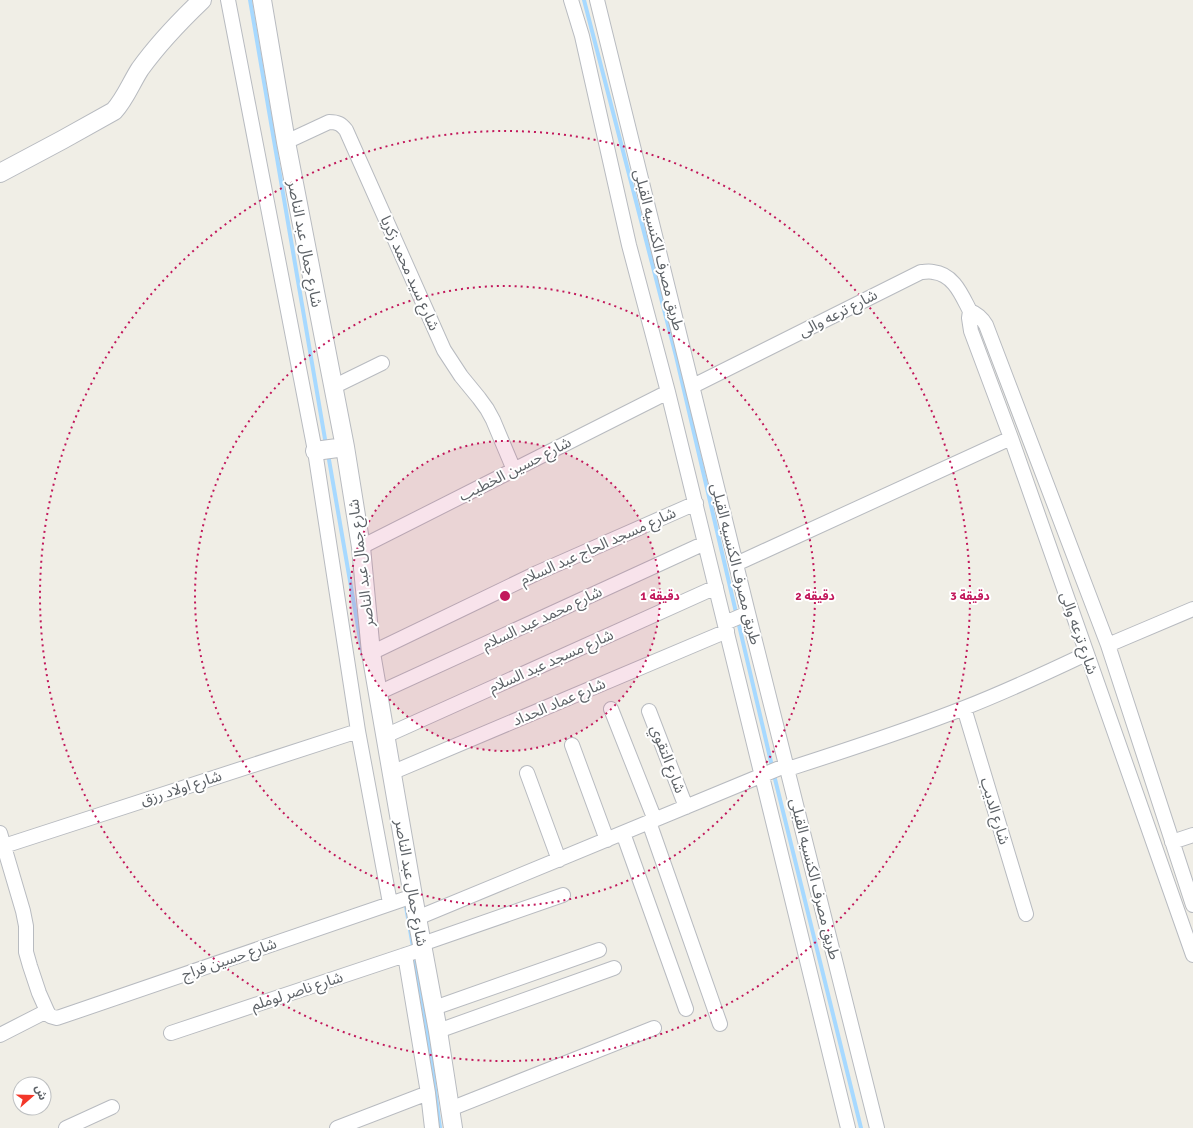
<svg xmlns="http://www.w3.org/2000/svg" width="1193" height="1128" font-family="Signika,'Noto Sans Arabic',sans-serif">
	<rect width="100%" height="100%" fill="#f0eee6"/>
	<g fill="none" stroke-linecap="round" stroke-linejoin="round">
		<path stroke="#a7d9ff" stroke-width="4" d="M250,0l76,445
			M584,0l92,356 99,423 86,349
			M328,454l35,202
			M405,901l22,127 13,100"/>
		<defs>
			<path id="minor" d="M228,0l87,451 43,280 32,172
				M571,0l11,36 47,209 39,147 180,736
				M597,0l151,613 129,515
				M286,142l43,-20c9,0 12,2 17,8l98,220 17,26 18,22 8,11 6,11 21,50
				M970,311c8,3 12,7 16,14l122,320 85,260
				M693,386l228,-114c4,0 8,-1 12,0 21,2 29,24 37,39l-1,7 2,13 40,107 182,517
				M333,387l49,-24
				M361,547l307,-155
				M736,564l275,-126
				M725,623l23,-10
				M1108,645l85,-36
				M371,653l166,-80 159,-70
				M378,693l327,-150
				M964,708l62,206
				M611,709l44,111
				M649,711l37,96
				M385,736l331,-149
				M572,745l35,95
				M788,769c59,-19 118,-38 176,-61 41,-16 82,-35 122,-54
				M391,773l336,-142
				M527,773l32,87
				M649,822l71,202
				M0,833l23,78 3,15v26l4,14 9,27 8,18 3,5 7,2 356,-122
				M623,833l63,176
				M1172,842l21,-7
				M4,846l354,-115
				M417,918l370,-153
				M422,944l141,-49
				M405,955l23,138 4,35
				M434,1008l165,-58
				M438,1031l176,-63
				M171,1033l252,-84
				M0,1035l47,-24
				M450,1109l204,-81
				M66,1128l46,-21
				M337,1128l91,-35"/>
			<path id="tertiary" d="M262,0l24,142 59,305 16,100 10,106 42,243 25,135 15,97
				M0,173l62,-33 52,-29c11,-12 17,-28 26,-42 18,-25 40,-48 62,-69
				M315,451l30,-4"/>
		</defs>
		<use href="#minor" stroke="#b8bbc0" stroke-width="16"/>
		<use href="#tertiary" stroke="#b8bbc0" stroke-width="20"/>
		<use href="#minor" stroke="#fff" stroke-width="14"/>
		<use href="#tertiary" stroke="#fff" stroke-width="18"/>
	</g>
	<circle cx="505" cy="596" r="155" fill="#c2185b" fill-opacity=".12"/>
	<g fill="none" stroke="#c2185b" stroke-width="2" stroke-dasharray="2 4">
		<circle cx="505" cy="596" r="155"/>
		<circle cx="505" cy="596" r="310"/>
		<circle cx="505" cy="596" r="465"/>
	</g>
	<g text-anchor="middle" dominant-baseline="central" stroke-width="4" stroke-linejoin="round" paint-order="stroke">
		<g font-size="15" fill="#5d6267" stroke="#fff">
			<text transform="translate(305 244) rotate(79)">شارع جمال عبد الناصر</text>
			<text transform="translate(659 250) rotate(76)">طريق مصرف الكنسيه القبلى</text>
			<text transform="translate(410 273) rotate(66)">شارع سيد محمد زكريا</text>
			<text transform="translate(838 313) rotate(-27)">شارع ترعه والى</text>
			<text transform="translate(515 469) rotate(-27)">شارع حسين الخطيب</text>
			<text transform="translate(598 546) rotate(-24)">شارع مسجد الحاج عبد السلام</text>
			<text transform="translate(361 563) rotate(-97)">شارع جمال عبد الناصر</text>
			<text transform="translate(736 564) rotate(76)">طريق مصرف الكنسيه القبلى</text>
			<text transform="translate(542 618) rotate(-25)">شارع محمد عبد السلام</text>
			<text transform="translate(1079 633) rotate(71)">شارع ترعه والى</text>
			<text transform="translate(551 661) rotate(-24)">شارع مسجد عبد السلام</text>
			<text transform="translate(559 702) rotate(-23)">شارع عماد الحداد</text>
			<text transform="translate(668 759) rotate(69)">شارع التقوي</text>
			<text transform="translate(181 788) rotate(-18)">شارع اولاد رزق</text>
			<text transform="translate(995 811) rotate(73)">شارع الديب</text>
			<text transform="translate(815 879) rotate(76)">طريق مصرف الكنسيه القبلى</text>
			<text transform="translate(411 883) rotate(80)">شارع جمال عبد الناصر</text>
			<text transform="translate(229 959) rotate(-19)">شارع حسين فراج</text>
			<text transform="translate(297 991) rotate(-18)">شارع ناصر لوملم</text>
		</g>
	</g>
	<circle cx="505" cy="596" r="6" fill="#c2185b" stroke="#fff" stroke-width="2"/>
	<g font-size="12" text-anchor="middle" font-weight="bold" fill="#c2185b" stroke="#fff" stroke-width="4" stroke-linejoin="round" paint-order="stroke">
		<text x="660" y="600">1 دقيقة</text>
		<text x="815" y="600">2 دقيقة</text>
		<text x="970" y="600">3 دقيقة</text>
	</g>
	<g transform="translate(32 1096) rotate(70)"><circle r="19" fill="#ffffff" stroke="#bec0c2"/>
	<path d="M0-3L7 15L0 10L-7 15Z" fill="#f33729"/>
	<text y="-6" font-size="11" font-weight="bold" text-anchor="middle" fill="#5d6267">ش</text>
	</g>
</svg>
